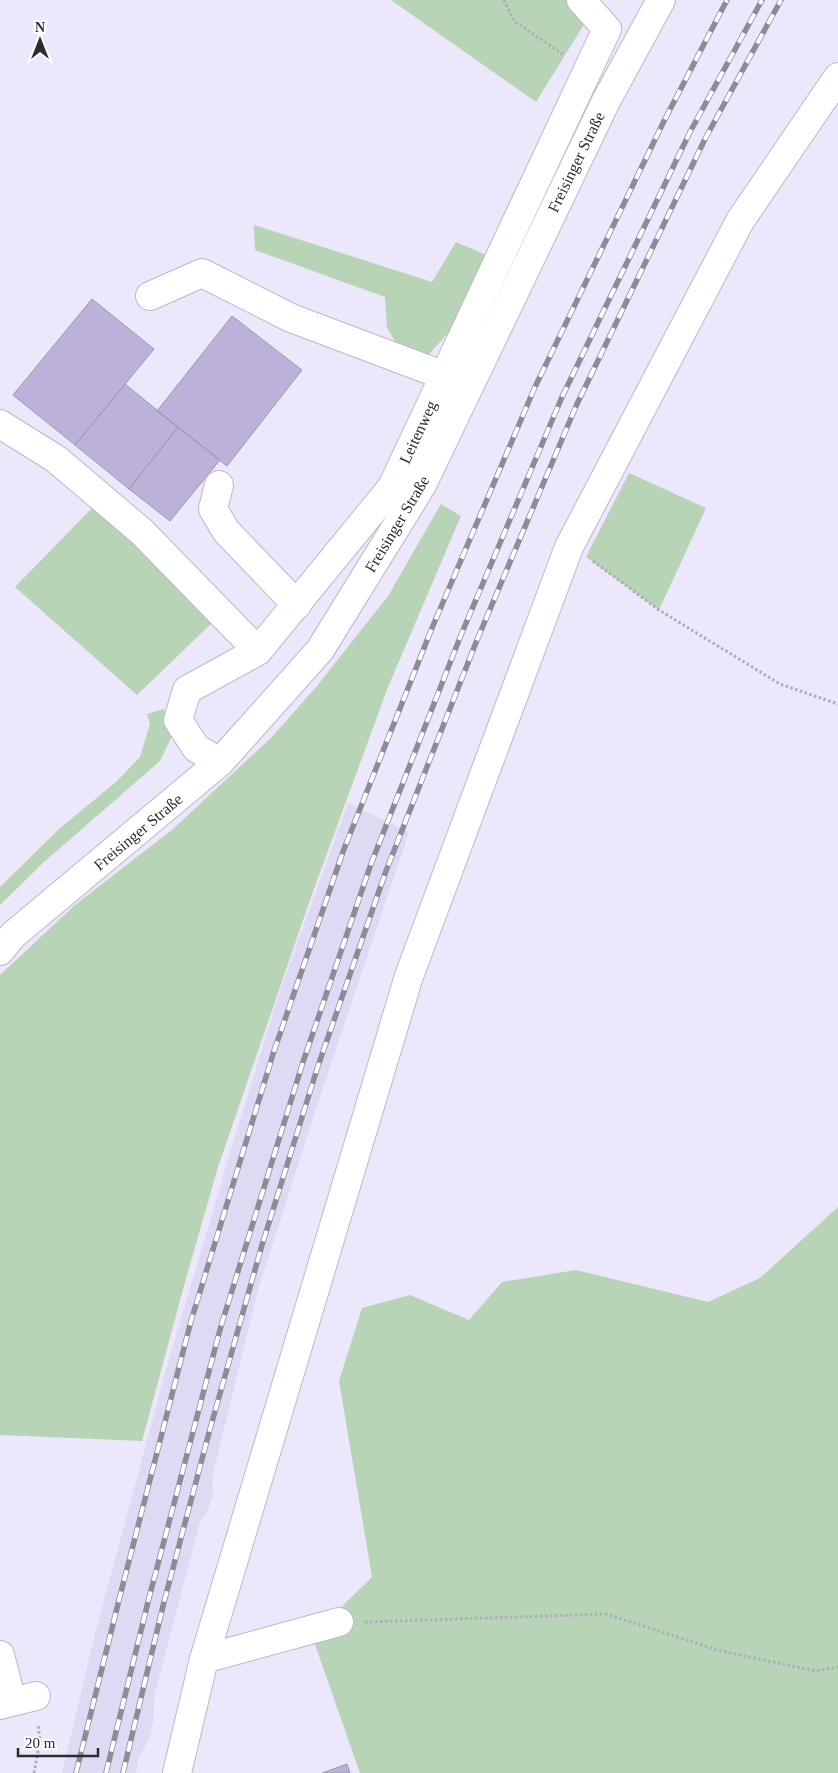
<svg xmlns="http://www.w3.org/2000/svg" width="838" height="1773" font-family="'Times New Roman',serif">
	<rect width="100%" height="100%" fill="#ece7fa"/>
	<path fill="#e0d9f4" d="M348,803l61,29 -93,277 -58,181 -46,188 1,17 -6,17 -7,10 -46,175v21l-4,19 -12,22 -2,14h-74l33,-139 71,-264 66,-224 51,-164z"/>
	<path fill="#b7d4b6" d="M391,0h208l-63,102z
		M254,225l178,57 24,-40 30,13 -38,78 -19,21 -28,-3 -14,-23 -2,-31 -130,-47z
		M629,473l77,35 -47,102 -73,-53z
		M441,504l20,12 -73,171 -77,210 -42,122 -51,148 -33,115 -43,159 -142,-6v-460l75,-70 98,-76 99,-92 45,-51 71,-90z
		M95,505l118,117 -76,73 -122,-108z
		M164,709l8,27 -12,25 -116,101 -44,43v-18l59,-58 57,-47 24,-25 10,-33 -3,-10z
		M838,1207v566h-478l-48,-137 60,-59 -33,-196 23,-73 48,-13 59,25 33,-38 74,-12 132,32 52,-24z"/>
	<path fill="#bcb1d9" stroke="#9e9aac" d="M92,299l62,50 -79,96 -62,-50z
		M232,316l70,54 -75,96 -70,-55z
		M125,384l53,43 -49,62 -54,-44z
		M178,427l42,33 -50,61 -41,-32z
		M347,1764l3,9h-28z"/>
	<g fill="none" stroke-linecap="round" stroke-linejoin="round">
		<defs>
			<path id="minor" d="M150,296l52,-23 89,45 154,58
				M0,424l56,35 86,73 116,119
				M219,485l-6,24 13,22 71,74
				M220,762l-24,-14 -18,-28 9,-30 71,-39 134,-164 215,-458 -26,-29
				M0,1655l12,47
				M204,1659l135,-37
				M0,1705l36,-9
				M177,1773l27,-114 205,-683 160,-429 171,-326 98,-144"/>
			<path id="major" d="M0,951l13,-16 207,-173 100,-112 102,-165 184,-384 55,-101"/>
		</defs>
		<use href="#minor" stroke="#bcb7ca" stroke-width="30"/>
		<use href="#major" stroke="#bcb7ca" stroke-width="30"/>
		<path stroke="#b0acbb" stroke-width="3" stroke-dasharray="2.5 2.5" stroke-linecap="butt" d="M504,0l10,21 50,34
			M593,561l66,49 121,74 58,20
			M365,1622l241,-8 111,36 98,21 23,-4
			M34,1773l6,-32 -2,-17"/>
		<use href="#minor" stroke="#fff" stroke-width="28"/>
		<use href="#major" stroke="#fff" stroke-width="28"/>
		<defs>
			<path id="rail" d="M76,1773l45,-181 70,-271 83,-270 70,-202 88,-221 103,-241 129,-266 63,-121
				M106,1773l43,-175 72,-272 82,-264 68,-198 90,-229 101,-238 128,-265 72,-132
				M123,1773l41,-171 46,-173 52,-184 56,-179 68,-195 91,-231 100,-236 128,-265 76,-139"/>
		</defs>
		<use href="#rail" stroke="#8e8a97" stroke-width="5.5"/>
		<use href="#rail" stroke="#fff" stroke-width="4" stroke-dasharray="11" stroke-linecap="butt"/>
	</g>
	<g text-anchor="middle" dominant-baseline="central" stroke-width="4.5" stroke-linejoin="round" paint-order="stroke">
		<g font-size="16" fill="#2d2b32" stroke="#fff">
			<text transform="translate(576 162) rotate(-64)">Freisinger Straße</text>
			<text transform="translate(418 432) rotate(-65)">Leitenweg</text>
			<text transform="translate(397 524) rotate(-59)">Freisinger Straße</text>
			<text transform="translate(138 832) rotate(-40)">Freisinger Straße</text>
		</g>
	</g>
	<g transform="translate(40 40)" stroke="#ffffff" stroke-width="4" paint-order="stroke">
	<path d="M0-4L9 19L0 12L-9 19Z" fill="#2d2b32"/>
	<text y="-8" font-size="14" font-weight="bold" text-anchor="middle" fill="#2d2b32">N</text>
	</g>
	<path d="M18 1748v8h80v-8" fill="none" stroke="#2d2b32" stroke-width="2.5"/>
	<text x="25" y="1748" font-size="15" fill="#2d2b32" stroke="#ffffff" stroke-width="4" paint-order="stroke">20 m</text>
</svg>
